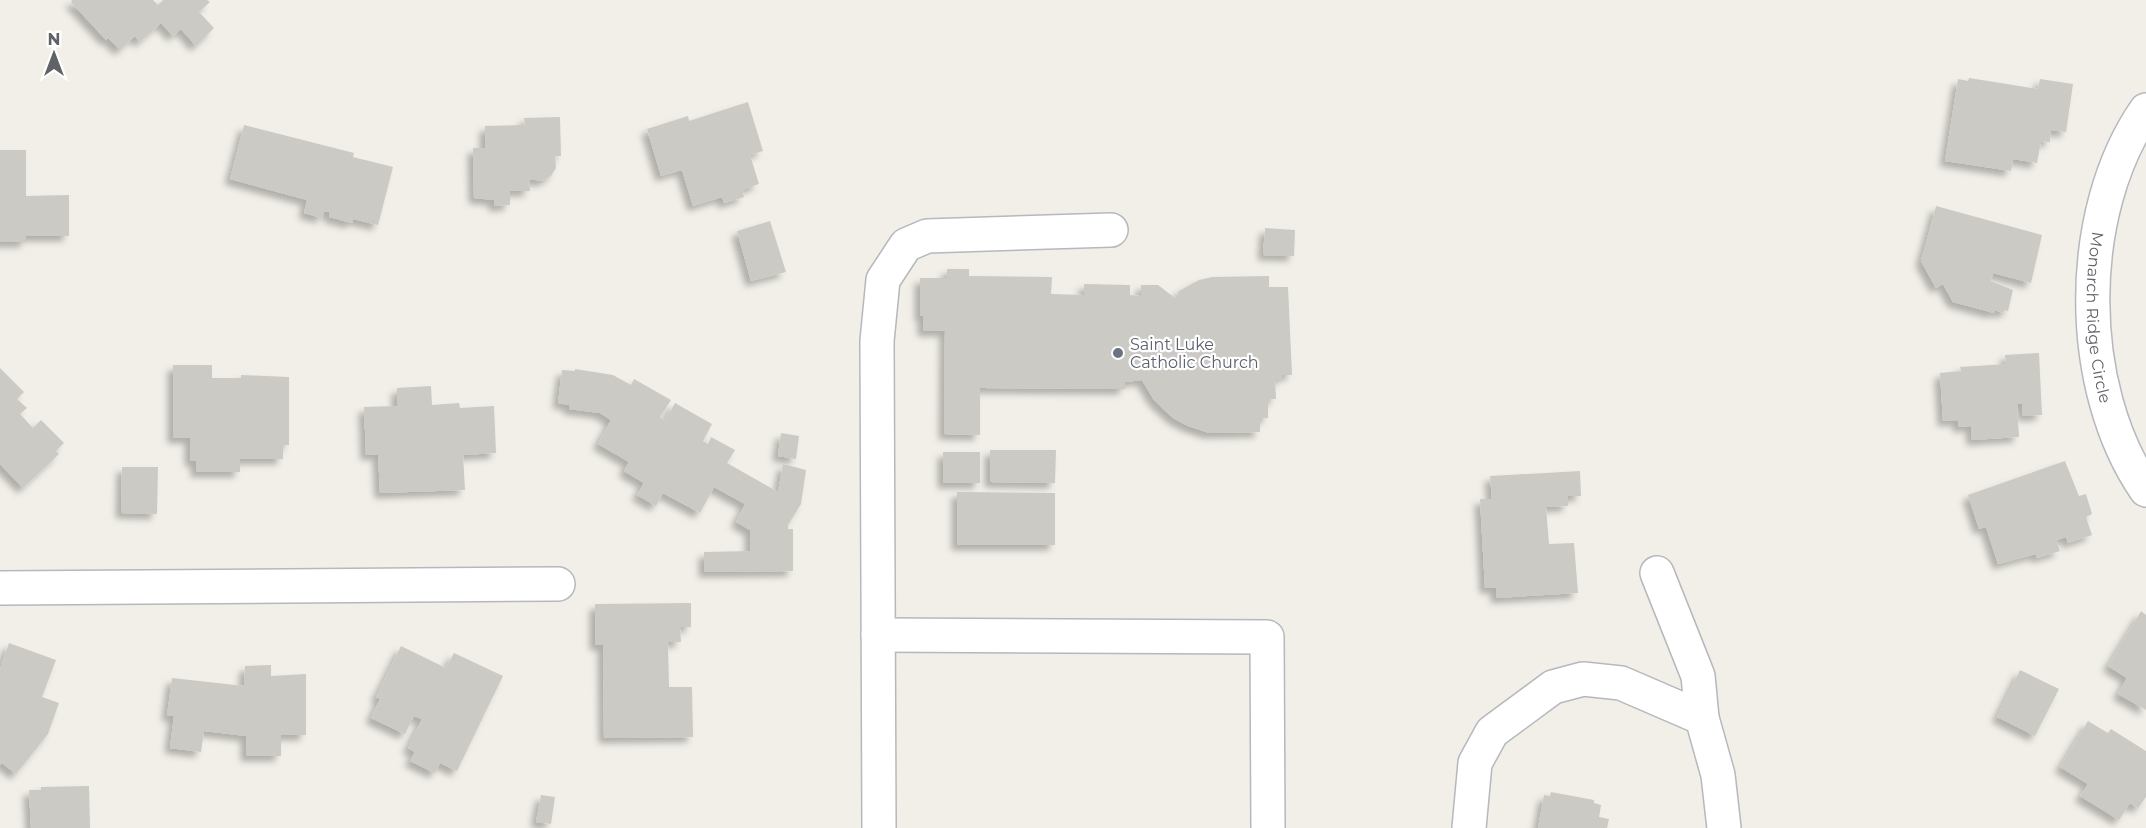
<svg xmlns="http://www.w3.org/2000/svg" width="2146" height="828" font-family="Montserrat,sans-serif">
	<defs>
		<filter id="shadow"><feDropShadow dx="-5.5" dy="5.5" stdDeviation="3" flood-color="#0004"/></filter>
	</defs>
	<rect width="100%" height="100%" fill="#f1efe8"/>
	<path fill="#cccac5" filter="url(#shadow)" d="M72,0h81l5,5 5,-5h44l3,2 -11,10 15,16 -18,18 -15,-17 -8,7 -12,-13 -21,19 -5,-6 -15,14 -12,-12 -2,2 -35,-38z
		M1969,78l69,11 2,-10 33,5 -7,48 -15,-2 -1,12 -9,-1 -4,22 -24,-4 -2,12 -66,-10 13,-82 10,2z
		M748,102l15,49 -13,4 9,29 -17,6 2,7 -20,6 -2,-6 -29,9 -11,-36 -21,6 -14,-47 41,-13 1,5z
		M560,117l1,39h-6l1,12 -5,8 -9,5 -13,-2 1,12h-20v14l-16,1v-6l-20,-2 -1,-50h12v-22l40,-1 -1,-7z
		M244,125l110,28 -1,4 40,10 -15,58 -25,-6 -1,4 -23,-6 1,-5 -6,-1 -2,7 -18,-5 3,-13 -77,-21z
		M0,150h26v46l43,-1v41h-43v6h-26z
		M1936,206l106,29 -11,48 -38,-10 -2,8 22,9 -5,21 -4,-1 -1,3 -8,-3 -1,3 -41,-11 -10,-18 -7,4 -15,-27z
		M770,221l16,51 -35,9 -14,-50z
		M1265,228l30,2 -1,26 -31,-1z
		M947,269h22v7l83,1 -1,17 33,1v-11l46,1v10l11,1v-11h17l17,13 4,-7 20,-11 13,-3 57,-1v11h19l4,88h-10v5h-7l1,19h-8v19h-8v14l-51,1 -21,-7 -15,-8 -19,-18 -12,-20 -17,2v7l-145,-1v47l-36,-1 1,-103h-22v-15l-3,-1v-37h27z
		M2039,353l3,62 -19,1 -1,-12h-5l2,33 -47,3 -1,-14 -13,1v-7l-15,1 -3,-48 21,-2 -1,-4 46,-3 -1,-9z
		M173,365h39v13h29v-3l48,2v68h-6v14h-43v13h-44v-11h-6v-23h-17z
		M0,368l24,24 -7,7 10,9 -7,6 13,14 8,-8 23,23 -8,8 3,3 -36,34 -23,-24z
		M575,369l38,6 18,10 3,-6 37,21 -11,17 5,4 10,-18 37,21 -9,17 5,3 3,-7 24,13 -8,13 51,29 5,-28 23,6 -5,34 -13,21v4h5v42l-89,1v-20l46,-1v-21l-14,-8 9,-18 -31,-17 -14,26 -37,-20 -7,13 -19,-11 7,-12 -20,-12 5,-9 -31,-18 13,-24 -11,-7 -31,-4v-4l-11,-2 4,-33 13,1z
		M431,386l1,19 27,-2 1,5 34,-2 2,47 -33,2 2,35 -85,3 -2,-39 -12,1 -2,-48 33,-1v-18z
		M781,433l18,3 -3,23 -18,-3z
		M990,450h66l-1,33 -65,-1z
		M943,452h37v31h-37z
		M2065,461l14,35 7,-2 6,20 -6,3 6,18 -24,8 -2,-6 -10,3 4,11 -23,7 -1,-4 -38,10 -12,-37 -7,2 -11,-34z
		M122,467h36l-1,47 -36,-1z
		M1580,471l1,25h-13v10l-22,1 3,37 25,-1 4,50 -82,5v-10h-11l-5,-89h12l-2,-23z
		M957,492l98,1v52h-98z
		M691,603v24h-11l1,15h-13l1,45h23l1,50 -89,1 -1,-93h-8v-41z
		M2141,611l5,4v95l-28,-16 9,-16 -19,-12z
		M9,643l47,17 -14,37 17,6 -11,31 -32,40 -14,-11 -2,2v-96z
		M401,646l45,22 8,-15 49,23 -46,95 -17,-8 -5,10 -25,-12 5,-9 -7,-4 14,-29 -8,-3 -9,18 -34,-16 9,-19 -4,-2z
		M271,665v11l35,-2v61h-25v21h-35v-20l-42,-5 -3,21 -31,-4 4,-32h-7l5,-38 72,8 1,-20z
		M2020,670l39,19 -24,47 -38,-19z
		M2088,721l20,12 3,-4 35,22v46l-8,11 -8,-5 -11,17 -39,-24 8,-12 -28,-17z
		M89,786l1,42h-59l-2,-38h12v-3z
		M1551,792l43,8v3l7,2 -2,12 10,2 -2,9h-69l6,-33 6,1z
		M541,795l14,2 -4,27 -15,-2z"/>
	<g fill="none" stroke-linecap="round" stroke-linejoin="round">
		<defs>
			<g id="minor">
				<path id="s1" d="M2146,110c-71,102 -71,277 0,380"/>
				<path d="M1657,573l41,103 4,42 16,57 6,53"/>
				<path d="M0,588l558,-4"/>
				<path d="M878,635l389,2 1,191"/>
				<path d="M879,828l-2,-487 6,-61 23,-35 21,-9 184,-6"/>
				<path d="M1469,828l6,-65 17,-31 61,-45 30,-8 38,4 81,35"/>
			</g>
		</defs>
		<use href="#minor" stroke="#b5b8bc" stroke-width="36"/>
		<use href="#minor" stroke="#fff" stroke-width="33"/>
	</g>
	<circle fill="#6b7280" stroke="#fff" stroke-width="2" cx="1118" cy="353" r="6"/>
	<g text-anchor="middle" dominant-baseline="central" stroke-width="4.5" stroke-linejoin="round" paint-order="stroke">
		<g font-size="16" fill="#5f6368" stroke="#fff">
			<text stroke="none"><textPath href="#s1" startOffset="218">Monarch Ridge Circle</textPath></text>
		</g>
		<g font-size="16" fill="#5b616d" stroke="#fff" text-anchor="start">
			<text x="1130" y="344">Saint Luke<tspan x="1130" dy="18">Catholic Church</tspan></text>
		</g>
	</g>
	<g transform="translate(54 54)" stroke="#ffffff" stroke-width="4.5" paint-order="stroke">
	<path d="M0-4.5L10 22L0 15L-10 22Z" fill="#5f6368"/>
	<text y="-9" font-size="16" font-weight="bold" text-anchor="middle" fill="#5f6368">N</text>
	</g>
</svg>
